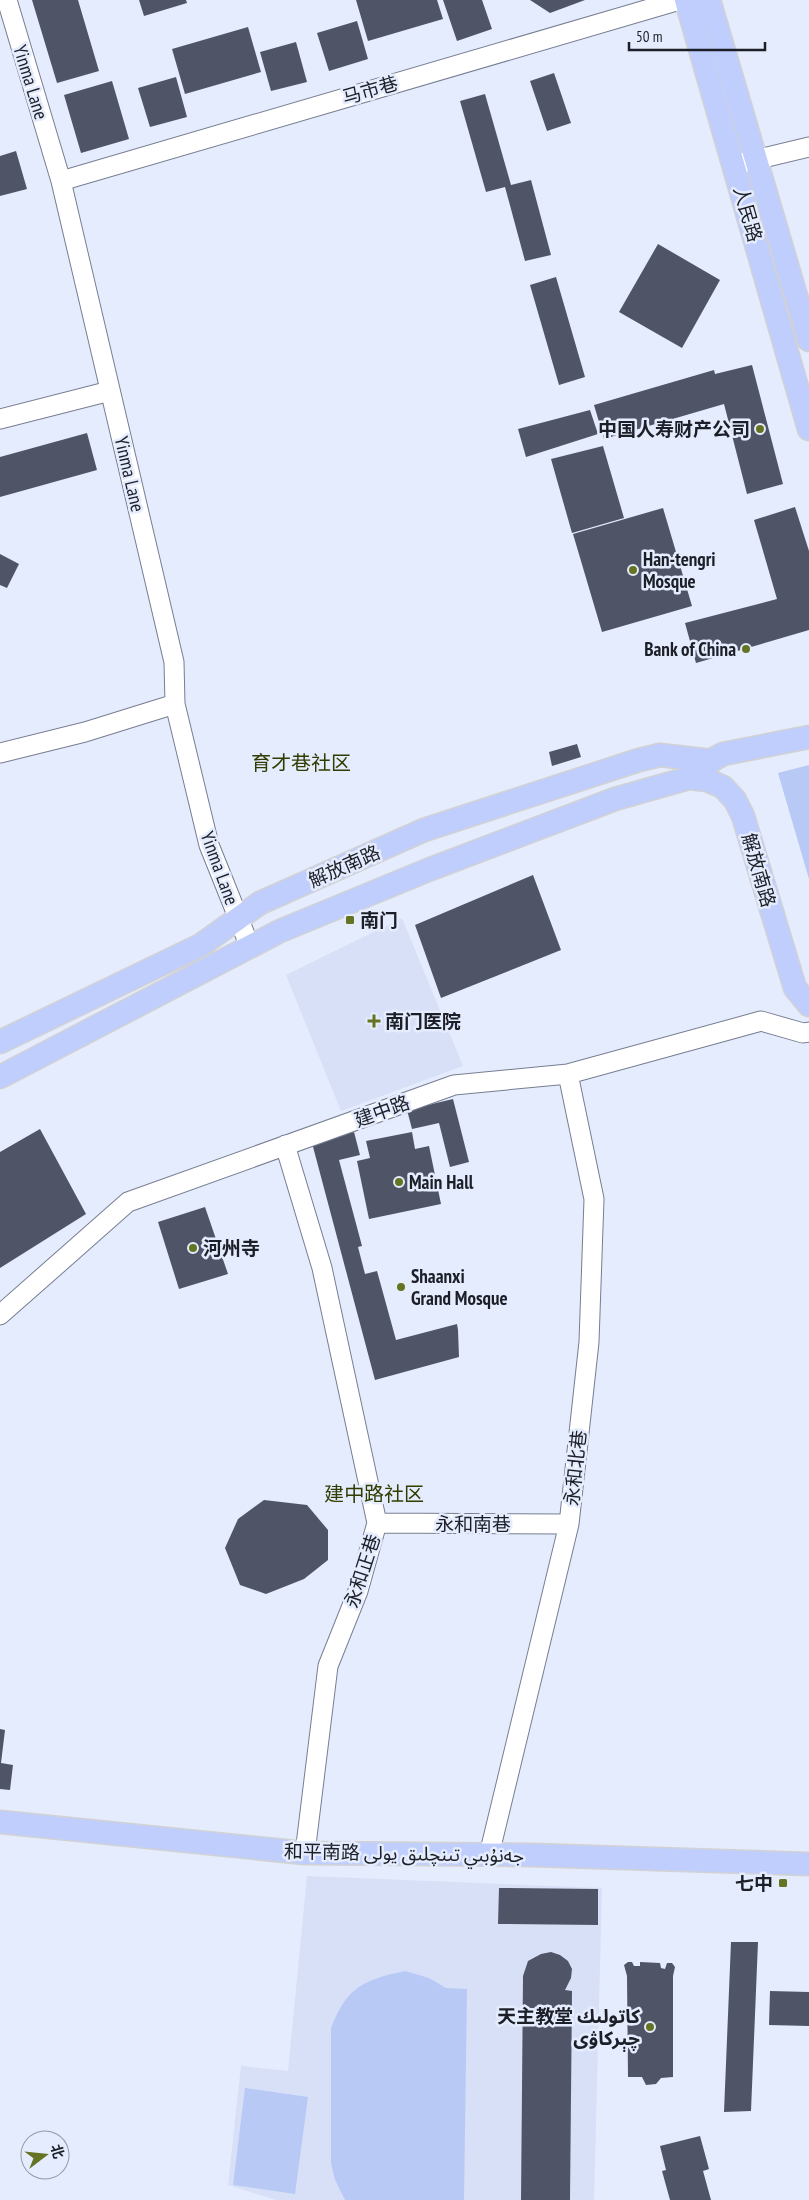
<svg xmlns="http://www.w3.org/2000/svg" width="809" height="2200" font-family="'PT Sans Narrow','Noto Sans Arabic','Noto Sans SC',sans-serif">
	<rect width="100%" height="100%" fill="#e5ecfd"/>
	<path fill="#d7e0f7" d="M402,918l61,148 -122,45 -55,-136z
		M307,1876l295,12 -8,312h-318l-48,-15 13,-119 47,5z"/>
	<path fill="#b9c9f5" d="M809,765v114l-31,-106z
		M405,1971l24,7 17,10 21,1 -3,211h-119l-10,-20 -4,-17v-135c16,-41 32,-48 74,-57z
		M245,2088l63,9 -13,97 -62,-9z"/>
	<path fill="#4f5567" d="M32,0h46l21,71 -42,12z
		M139,0h47l1,3 -43,13z
		M356,0h81l6,19 -75,22z
		M443,0h39l10,29 -35,12z
		M530,0h55l-35,13z
		M357,21l11,38 -39,12 -12,-38z
		M248,27l13,45 -76,22 -13,-45z
		M296,42l11,40 -36,9 -11,-39z
		M554,73l17,50 -24,8 -17,-50z
		M176,77l11,40 -37,10 -12,-39z
		M112,81l17,58 -48,14 -17,-58z
		M485,94l26,91 20,-5 20,75 -26,6 -20,-74 -19,5 -26,-91z
		M16,151l11,38 -27,7v-40z
		M658,244l62,36 -38,68 -63,-36z
		M556,277l29,100 -26,8 -29,-100z
		M752,365l31,119 -36,10 -23,-90 -120,35 -10,-34 120,-35 1,4z
		M590,410l8,24 -72,23 -8,-28z
		M87,433l10,37 -97,27v-40z
		M603,446l21,72 -52,15 -21,-74z
		M795,507l14,44v79l-113,33 -11,-40 92,-24 -23,-79z
		M663,508l29,98 -90,26 -29,-98z
		M0,554l19,10 -12,24 -7,-3z
		M577,744l4,13 -29,9 -3,-14z
		M533,875l28,75 -120,48 -26,-73z
		M453,1099l16,63 -19,5 -11,-44 -27,6 -5,-19z
		M40,1129l46,85 -86,54v-116z
		M354,1132l6,23 -21,5 23,86 -4,1 7,27 12,-3 19,69 61,-16 1,6 1,27 -84,23 -63,-237z
		M412,1132l3,17 14,-3 12,58 -72,15 -12,-58 13,-3 -4,-17z
		M205,1207l23,67 -49,15 -21,-67z
		M264,1500l43,5 21,25v30l-24,19 -38,15 -26,-9 -15,-37 13,-29z
		M0,1729l5,1 -4,33 12,2 -3,25 -10,-1z
		M499,1888l99,1v36l-100,-1z
		M731,1942h27l-7,169 -27,1z
		M551,1952l9,3 8,6 4,8 -1,9 -6,12 7,1 -2,209h-49l2,-224 5,-15 13,-7z
		M628,1962h4l2,4h6v-4l20,1 1,5 4,1 2,-6h5l3,4 -2,9v101l-12,1 -5,6 -10,1 -4,-8h-14l-1,-101 -3,-11z
		M770,1991l39,1v34l-40,-1z
		M700,2136l9,33 -6,2 8,29h-41l-8,-29 4,-1 -6,-24z"/>
	<g fill="none" stroke-linecap="round" stroke-linejoin="round">
		<defs>
			<path id="minor" d="M7,0l54,181 113,481 1,42 34,141 41,102
				M742,163l67,-16
				M61,181l619,-181
				M0,419l110,-28
				M0,753l85,-21 90,-28
				M285,1145l37,123 55,255 -19,68 -30,75 -23,187
				M0,1315l128,-113 326,-117 114,-11 193,-53 42,12 6,-1
				M377,1523l192,1
				M489,1855l80,-331 20,-182 5,-143 -26,-125"/>
			<path id="major" d="M686,0l123,429
				M709,0l100,340
				M700,767l23,-13 86,-17
				M0,1042l201,-97 59,-42 164,-73 215,-70 21,-5 52,6
				M0,1077l280,-146 148,-61 187,-71 74,-21 18,2 16,7 12,13 8,16 52,172 14,17
				M0,1822l305,31 227,2 277,9"/>
		</defs>
		<use href="#minor" stroke="#777e92" stroke-width="21"/>
		<use href="#major" stroke="#d2d2d4" stroke-width="25"/>
		<use href="#minor" stroke="#fff" stroke-width="19"/>
		<use href="#major" stroke="#bfcefd" stroke-width="22"/>
	</g>
	<g fill="#647422" stroke="#e5ecfd" stroke-width="2">
		<circle cx="760" cy="429" r="5"/>
		<circle cx="633" cy="570" r="5"/>
		<circle cx="746" cy="649" r="5"/>
		<rect x="345" y="915" width="10" height="10" rx="2.5"/>
		<path d="M371.5 1013.5h5v5h5v5h-5v5h-5v-5h-5v-5h5z"/>
		<circle cx="399" cy="1182" r="5"/>
		<circle cx="193" cy="1248" r="5"/>
		<circle cx="401" cy="1287" r="5"/>
		<rect x="778" y="1878" width="10" height="10" rx="2.5"/>
		<circle cx="650" cy="2027" r="5"/>
	</g>
	<g text-anchor="middle" dominant-baseline="central" stroke-width="5" stroke-linejoin="round" paint-order="stroke">
		<g font-size="19" fill="#1c1f27" stroke="#e5ecfd">
			<text transform="translate(31 82) rotate(73)">Yinma Lane</text>
			<text transform="translate(370 90) rotate(-16)">马市巷</text>
			<text transform="translate(748 214) rotate(74)">人民路</text>
			<text transform="translate(130 474) rotate(77)">Yinma Lane</text>
			<text transform="translate(344 866) rotate(-24)">解放南路</text>
			<text transform="translate(220 868) rotate(70)">Yinma Lane</text>
			<text transform="translate(759 870) rotate(74)">解放南路</text>
			<text transform="translate(382 1111) rotate(-20)">建中路</text>
			<text transform="translate(575 1468) rotate(-84)">永和北巷</text>
			<text x="473" y="1524">永和南巷</text>
			<text transform="translate(362 1571) rotate(-72)">永和正巷</text>
			<text transform="translate(404 1853) rotate(1)">和平南路 جەنۇبىي تىنچلىق يولى</text>
		</g>
		<g font-size="19" font-weight="bold" fill="#1c1f27" stroke="#e5ecfd" text-anchor="start">
			<text x="750" y="429" text-anchor="end">中国人寿财产公司</text>
			<text x="643" y="559">Han-tengri<tspan x="643" dy="22">Mosque</tspan></text>
			<text x="736" y="649" text-anchor="end">Bank of China</text>
			<text x="360" y="920">南门</text>
			<text x="385" y="1021">南门医院</text>
			<text x="409" y="1182">Main Hall</text>
			<text x="203" y="1248">河州寺</text>
			<text x="411" y="1276">Shaanxi<tspan x="411" dy="22">Grand Mosque</tspan></text>
			<text x="773" y="1883" text-anchor="end">七中</text>
			<text x="640" y="2016" text-anchor="end">天主教堂 كاتولىك<tspan x="640" dy="22">چېركاۋى</tspan></text>
		</g>
		<g font-size="20" fill="#323c00" stroke="#e5ecfd">
			<text x="301" y="763">育才巷社区</text>
			<text x="374" y="1494">建中路社区</text>
		</g>
	</g>
	<g transform="translate(45 2155) rotate(74)"><circle r="24" fill="#e5ecfd" stroke="#959aa7"/>
	<path d="M0-4L9 19L0 12L-9 19Z" fill="#647422"/>
	<text y="-8" font-size="14" font-weight="bold" text-anchor="middle" fill="#1c1f27">北</text>
	</g>
	<path d="M629 42v8h136v-8" fill="none" stroke="#1c1f27" stroke-width="2.5"/>
	<text x="636" y="42" font-size="15" fill="#1c1f27" stroke="#e5ecfd" stroke-width="4" paint-order="stroke">50 m</text>
</svg>
